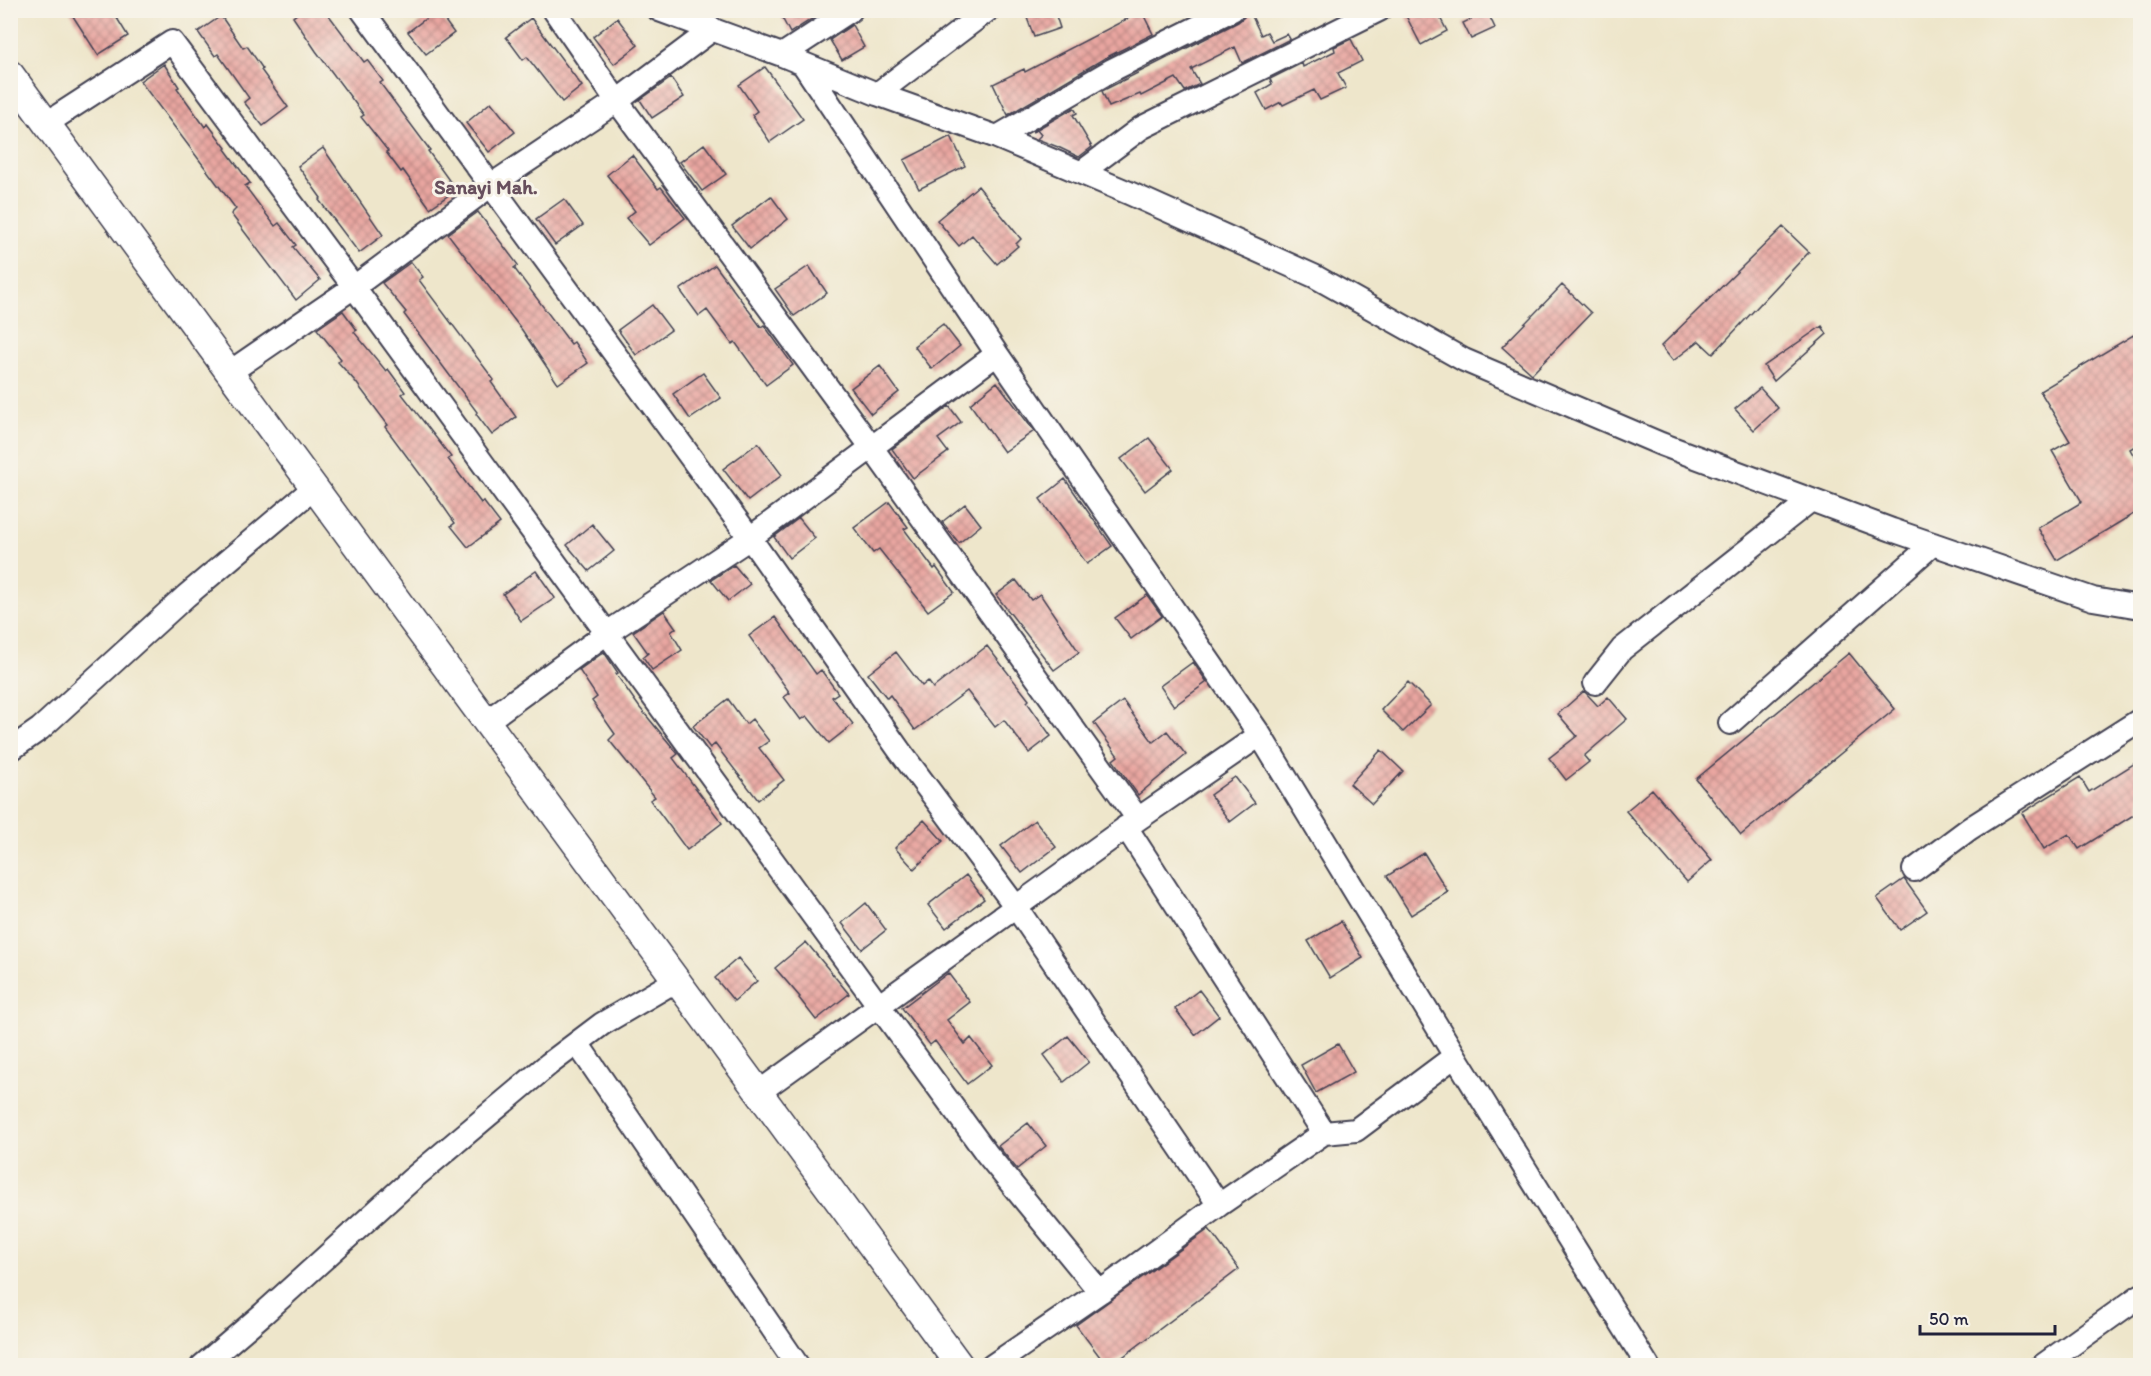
<svg xmlns="http://www.w3.org/2000/svg" width="2151" height="1376" font-family="Itim,sans-serif">
	<defs>
		<pattern id="building-cross-hatch" width="8" height="8" patternUnits="userSpaceOnUse" patternTransform="scale(1.5)"><rect width="8" height="8" fill="#e9a6a0"/><path d="M0 0l8 8M0 8l8-8" fill="none" stroke="#bc8784"/></pattern>
	</defs>
	<rect width="100%" height="100%" fill="#f7f3e8"/>
	<filter id="ink" filterUnits="userSpaceOnUse"><feTurbulence type="fractalNoise" baseFrequency=".0167" numOctaves="2"/><feDisplacementMap in="SourceGraphic" scale="12" xChannelSelector="R" yChannelSelector="G"/><feConvolveMatrix kernelMatrix="1 2 1 2 8 2 1 2 1" color-interpolation-filters="sRGB"/></filter>
	<filter id="wash" filterUnits="userSpaceOnUse"><feTurbulence type="fractalNoise" baseFrequency=".008" numOctaves="4" result="noise"/><feDisplacementMap in="SourceGraphic" scale="24" xChannelSelector="R" yChannelSelector="G"/><feGaussianBlur stdDeviation="1.35" result="paint"/><feColorMatrix in="noise" values="0 0 0 0 0 0 0 0 0 0 0 0 0 0 0 0 0 1.4 0 .05"/><feComposite in="paint" operator="in"/></filter>
	<g filter="url(#wash)">
		<rect width="100%" height="100%" fill="#eee6cb"/>
		<g id="blocks">
			<path fill="url(#building-cross-hatch)" d="M69,10h43l16,26 -30,19z
				M302,10h23l39,52 3,-2 16,21 -3,2 50,67 -2,1 28,39 -26,18 -27,-38 -2,2 -15,-20 2,-1 -27,-34 3,-2 -48,-64 -23,-34z
				M437,10l17,23 -28,21 -18,-22z
				M778,10h48l-36,23z
				M1040,10h14l6,18 -26,9 -8,-22z
				M1125,10h16l12,24 -48,24 -97,57 -15,-31 31,-15 1,3 104,-54z
				M1245,10h4l12,25 6,-3 5,9 15,-7 3,5 -48,24 -7,-16 -44,22 9,15 -15,7 -9,-13 -35,18 -1,-2 -31,13 -7,-16 136,-69 6,-5z
				M1403,10h33l11,21 -26,14z
				M1487,11l8,17 -24,11 -8,-16z
				M221,16l22,32 4,-2 16,23 -2,1 27,37 -25,19 -19,-24 5,-4 -31,-44 -3,2 -17,-24z
				M531,18l51,68 -20,16 -35,-45 -4,3 -17,-23z
				M617,18l21,27 -24,19 -21,-27z
				M852,25l12,22 -22,13 -12,-20z
				M1351,39l11,22 -24,12 8,15 -26,12 -6,-10 -31,15 -2,-3 -15,8 -9,-17 15,-9 -2,-5 32,-16 1,4 32,-16 -1,-4z
				M164,64l15,23 -2,1 28,39 3,-3 18,24 -1,1 25,34 -5,3 30,40 4,-3 17,22 -3,2 27,33 -24,20 -65,-86 5,-5 -96,-128z
				M765,67l38,52 -33,23 -18,-27 5,-4 -18,-26z
				M671,78l13,19 -32,21 -12,-18z
				M491,102l24,30 -26,20 -23,-29z
				M1074,108l3,5 -4,2 19,32 -13,10 -21,-10 -21,-8 4,-4 -4,-5 -5,2z
				M951,136l14,30 -46,23 -15,-29z
				M704,144l22,30 -24,17 -22,-29z
				M323,148l60,87 -24,18 -40,-53 2,-2 -23,-32z
				M632,155l26,34 3,-2 24,31 -36,27 -23,-27 9,-7 -28,-36z
				M978,186l43,53 -5,5 2,2 -21,18 -25,-29 -13,11 -22,-26z
				M771,196l17,23 -38,30 -18,-23z
				M564,199l19,26 -28,20 -19,-26z
				M478,212l40,53 -4,3 57,76 3,-2 14,21 -30,21 -36,-54 -74,-96z
				M1783,227l26,25 -96,102 -14,-13 -26,20 -12,-15z
				M411,262l12,15 -4,3 75,100 -3,2 25,35 -24,18 -16,-21 1,-2 -73,-98 2,-2 -24,-29z
				M715,265l46,62 3,-2 29,40 -27,20 -31,-43 -3,2 -25,-34 -8,6 -19,-26z
				M809,266l18,27 -33,23 -19,-27z
				M1562,285l29,28 -59,61 -30,-27z
				M652,305l19,25 -35,25 -18,-25z
				M343,311l14,19 -3,2 32,39 2,-2 17,23 -3,2 49,63 -3,2 33,44 2,-2 17,22 -32,24 -17,-21 4,-3 -21,-30 -49,-66 3,-2 -33,-44 -17,-19 3,-3 -24,-30z
				M943,324l17,22 -28,23 -18,-23z
				M1822,326l5,8 -53,47 -10,-15z
				M2140,331v112l-10,6 10,18v43l-83,50 -19,-32 44,-26 -30,-51 18,-10 -30,-50z
				M880,366l19,26 -28,22 -20,-26z
				M703,373l18,25 -31,21 -17,-25z
				M997,382l37,49 -30,21 -34,-48z
				M1760,388l18,20 -24,22 -19,-21z
				M949,406l12,16 -23,17 10,13 -35,26 -21,-29z
				M1149,438l24,31 -28,22 -24,-32z
				M758,443l24,32 -34,26 -25,-32z
				M1065,479l47,67 -25,18 -47,-65z
				M889,502l19,25 -4,2 30,40 2,-2 18,25 -26,19 -49,-62 -6,4 -19,-25z
				M965,504l16,21 -22,18 -17,-21z
				M799,518l16,20 -26,20 -15,-21z
				M592,524l22,27 -25,20 -22,-26z
				M734,565l16,19 -22,17 -17,-21z
				M536,571l19,27 -34,23 -18,-27z
				M1016,580l15,20 9,-6 39,58 -25,18 -58,-75z
				M1147,595l15,21 -31,23 -16,-21z
				M664,611l12,17 -5,4 11,18 -30,20 -9,-13 5,-4 -15,-21z
				M775,617l41,57 5,-4 17,23 -6,4 21,27 -24,19 -22,-27 -6,4 -17,-23 6,-4 -41,-57z
				M987,646l42,54 -2,2 24,34 -22,17 -25,-33 -9,7 -28,-36 -52,39 -25,-35 -3,3 -19,-24 28,-22 26,34 6,-5 5,7z
				M604,652l14,21 -2,1 24,34 38,46 -5,4 49,65 -35,27 -37,-50 5,-3 -46,-57 6,-6 -23,-33 5,-4 -18,-27z
				M1849,653l46,56 -154,126 -45,-56z
				M1193,662l14,20 -33,24 -14,-20z
				M1408,682l23,23 -28,27 -22,-22z
				M1584,691l14,15 10,-9 19,22 -43,37 5,6 -23,18 -17,-22 28,-22 -19,-22z
				M728,699l18,25 6,-5 17,22 -10,7 25,32 -26,20 -43,-56 -5,4 -17,-22z
				M1123,701l30,41 14,-11 19,24 -48,40 -25,-35 5,-4 -24,-33z
				M1381,750l22,21 -31,33 -22,-20z
				M2140,760v51l-61,38 -10,-15 -25,15 -22,-36 58,-36 9,15z
				M1235,777l20,26 -25,19 -20,-27z
				M1652,789l60,71 -25,22 -61,-71z
				M924,820l19,21 -29,28 -19,-21z
				M1035,820l21,27 -34,26 -21,-27z
				M1424,853l24,39 -37,23 -24,-39z
				M966,875l18,24 -38,29 -18,-23z
				M1904,879l23,32 -27,19 -23,-32z
				M866,903l20,27 -24,19 -20,-26z
				M1341,921l22,37 -33,20 -22,-37z
				M806,942l43,52 -33,26 -17,-22 1,-1 -25,-29z
				M738,958l19,23 -23,20 -19,-23z
				M948,973l22,29 -23,18 18,24 6,-6 21,27 -25,19 -32,-43 -5,4 -28,-37z
				M1199,990l20,26 -24,19 -20,-26z
				M1068,1036l21,26 -25,20 -20,-27z
				M1338,1044l16,28 -38,21 -15,-28z
				M1028,1123l18,23 -29,23 -19,-23z
				M1209,1229l30,40 -127,96h-6l-30,-40z"/>
		</g>
	</g>
	<g filter="url(#ink)">
		<use href="#blocks" fill-opacity="0" stroke="#413f51" stroke-width="1.5"/>
		<g fill="none" stroke-linecap="round" stroke-linejoin="round">
			<defs>
				<path id="minor" d="M362,10l388,528 149,212 117,157 203,298 -119,87 -108,74
					M554,10l63,91 255,347 266,371
					M659,10l123,45 95,39 120,43 132,56 185,83 150,84 197,84 231,86 201,69 47,8
					M782,55l69,-45
					M803,64l194,290 263,381 195,321 -99,74 -32,3 -105,72
					M877,94l111,-84
					M47,123l125,-81 182,245 633,867 113,138
					M997,137l115,-67 120,-60
					M1082,172l59,-44 238,-118
					M230,372l124,-85 136,-101 127,-85 96,-72
					M1595,683l27,-34 189,-149
					M487,721l120,-88 143,-95 247,-184
					M1730,723l203,-179
					M10,750l30,-21 146,-133 129,-109
					M1126,827l198,306
					M1914,870l55,-41 171,-109
					M577,1043l221,323
					M1455,1056l193,310
					M759,1092l379,-273 122,-84
					M202,1366l62,-53 147,-133 138,-116 53,-40 75,-44
					M2042,1366l98,-70"/>
				<path id="major" d="M10,74l950,1292"/>
			</defs>
			<use href="#minor" stroke="#413f51" stroke-width="26"/>
			<use href="#major" stroke="#413f51" stroke-width="30"/>
			<use href="#minor" stroke="#fff" stroke-width="22"/>
			<use href="#major" stroke="#fff" stroke-width="27"/>
		</g>
	</g>
	<g text-anchor="middle" dominant-baseline="central" stroke-width="6" stroke-linejoin="round" paint-order="stroke">
		<g font-size="20" font-weight="bold" fill="#68505e" stroke="#f7f3e8">
			<text x="486" y="187">Sanayi Mah.</text>
		</g>
	</g>
	<rect width="2151" height="1376" fill="none" stroke="#f7f3e8" stroke-width="36"/>
	<path d="M1920 1325v9h135v-9" fill="none" stroke="#22223b" stroke-width="3"/>
	<text x="1929" y="1325" font-size="18" fill="#22223b" stroke="#f7f3e8" stroke-width="4.5" paint-order="stroke">50 m</text>
</svg>
